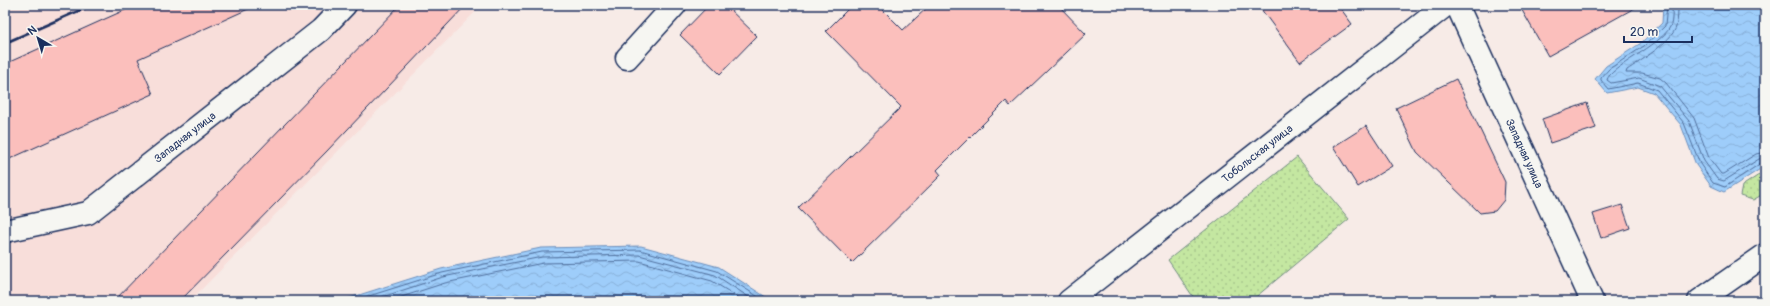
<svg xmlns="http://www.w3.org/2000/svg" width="1770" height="306" font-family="Pangolin,sans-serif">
	<defs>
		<pattern id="grass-dots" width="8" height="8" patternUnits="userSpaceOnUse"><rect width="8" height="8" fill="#c4e7a1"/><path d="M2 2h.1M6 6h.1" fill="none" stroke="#a8c68d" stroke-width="1.8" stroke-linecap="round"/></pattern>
		<pattern id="water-waves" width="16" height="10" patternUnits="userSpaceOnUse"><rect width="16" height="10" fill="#9ecdfa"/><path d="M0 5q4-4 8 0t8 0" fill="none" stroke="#88b0d9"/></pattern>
	</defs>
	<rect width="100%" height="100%" fill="#f7ebe7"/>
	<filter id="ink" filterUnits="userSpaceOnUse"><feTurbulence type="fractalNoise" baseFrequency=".025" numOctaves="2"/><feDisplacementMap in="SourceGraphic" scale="8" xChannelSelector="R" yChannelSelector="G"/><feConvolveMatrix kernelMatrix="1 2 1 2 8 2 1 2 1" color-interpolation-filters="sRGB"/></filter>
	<g filter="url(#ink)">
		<path fill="#f8deda" d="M5,5h477l-292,296h-185z"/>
		<path fill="url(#grass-dots)" stroke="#708b80" d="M1297,157l52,62 -98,82h-55l-28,-41z
			M1765,171v22l-12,7 -13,-4 2,-10z"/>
		<path fill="url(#water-waves)" stroke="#6a8ebc" d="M1663,5h102v161l-41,26 -13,-6 -15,-21 -15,-40 -27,-32 -16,-6 -31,6 -12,-14 11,-13 35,-23 21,-20z
			M641,246l78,21 53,34h-432l101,-32 100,-21z"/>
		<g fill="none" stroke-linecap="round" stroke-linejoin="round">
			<path stroke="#4f6e9c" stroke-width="1" d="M1667,5l-2,21 -21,20 -35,23 -8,9v2l7,9 30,-6 19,7 27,33 16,41 13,19 12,4 36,-24h4
				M1672,5c0,6 1,16 -2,22 -9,18 -61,41 -63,53l4,3 28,-5 21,8 29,35 15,40 13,18 7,2 35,-22 6,-1
				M1678,5c0,7 0,15 -2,22 -4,14 -37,35 -49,43l-1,3h16l18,5 6,5 28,35 15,40 12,16h3l32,-20 9,-2
				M353,301l89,-28 100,-21 98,-2 77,21 48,30
				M370,301l73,-24 99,-20 97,-2 76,20 40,26
				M389,301l56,-18 98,-20 96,-2 73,20 32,20"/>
		</g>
		<path fill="#fbbfbc" stroke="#1b2f5e" d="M136,5h121l-119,54 15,35 -148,67v-97z
			M400,5h66l-139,146 -147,150h-66z
			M709,5h16l32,31 -37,38 -40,-39z
			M852,5h26l25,25 27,-25h128l28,29 -76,72 -4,-5 -69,69 4,5 -89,88 -54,-55 103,-101 -75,-76z
			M1258,5h80l14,19 -52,38z
			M1519,5h121l-92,51z
			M1456,79l49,103 -1,18 -9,11 -15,2 -63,-61 -21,-44z
			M1587,103l9,25 -46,15 -8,-24z
			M1366,126l26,40 -34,21 -25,-40z
			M1622,205l8,23 -29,10 -8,-24z"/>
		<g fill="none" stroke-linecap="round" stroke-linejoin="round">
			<defs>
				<g id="street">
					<path id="s1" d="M1457,5l135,296"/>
					<path d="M627,58l48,-53"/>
					<path id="s2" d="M5,231l83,-18 233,-183 24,-25"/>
					<path id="s3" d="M1069,301l377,-296"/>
				</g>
				<path id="secondary" d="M1699,301l66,-46"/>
			</defs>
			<use href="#street" stroke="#1b2f5e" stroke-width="25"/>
			<use href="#secondary" stroke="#1b2f5e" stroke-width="25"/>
			<use href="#street" stroke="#f6f6f2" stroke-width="22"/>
			<use href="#secondary" stroke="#f6f6f2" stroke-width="22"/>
			<path stroke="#1b2f5e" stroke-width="3" d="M5,43l87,-38"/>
		</g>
	</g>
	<g text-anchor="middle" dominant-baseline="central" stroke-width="3" stroke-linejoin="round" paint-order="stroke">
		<g font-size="11" fill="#1b2f5e" stroke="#f6f6f2">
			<text stroke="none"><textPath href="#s2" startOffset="208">Западная улица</textPath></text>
			<text stroke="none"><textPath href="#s3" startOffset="239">Тобольская улица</textPath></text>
			<text stroke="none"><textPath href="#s1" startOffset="163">Западная улица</textPath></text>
		</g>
	</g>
	<rect width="1770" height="306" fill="none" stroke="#f6f6f2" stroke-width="20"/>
	<rect x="10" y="10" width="1750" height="286" fill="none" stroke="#1b2f5e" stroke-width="1.5" filter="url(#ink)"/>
	<g transform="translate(38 38) rotate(322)" stroke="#f6f6f2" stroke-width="3" paint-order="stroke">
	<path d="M0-3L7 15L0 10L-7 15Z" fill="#1b2f5e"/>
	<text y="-6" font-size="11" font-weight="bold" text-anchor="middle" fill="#1b2f5e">N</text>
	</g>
	<path d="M1624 36v6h68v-6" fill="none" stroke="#1b2f5e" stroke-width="2"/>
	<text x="1630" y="36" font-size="12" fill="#1b2f5e" stroke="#f6f6f2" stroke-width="3" paint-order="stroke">20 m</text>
</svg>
